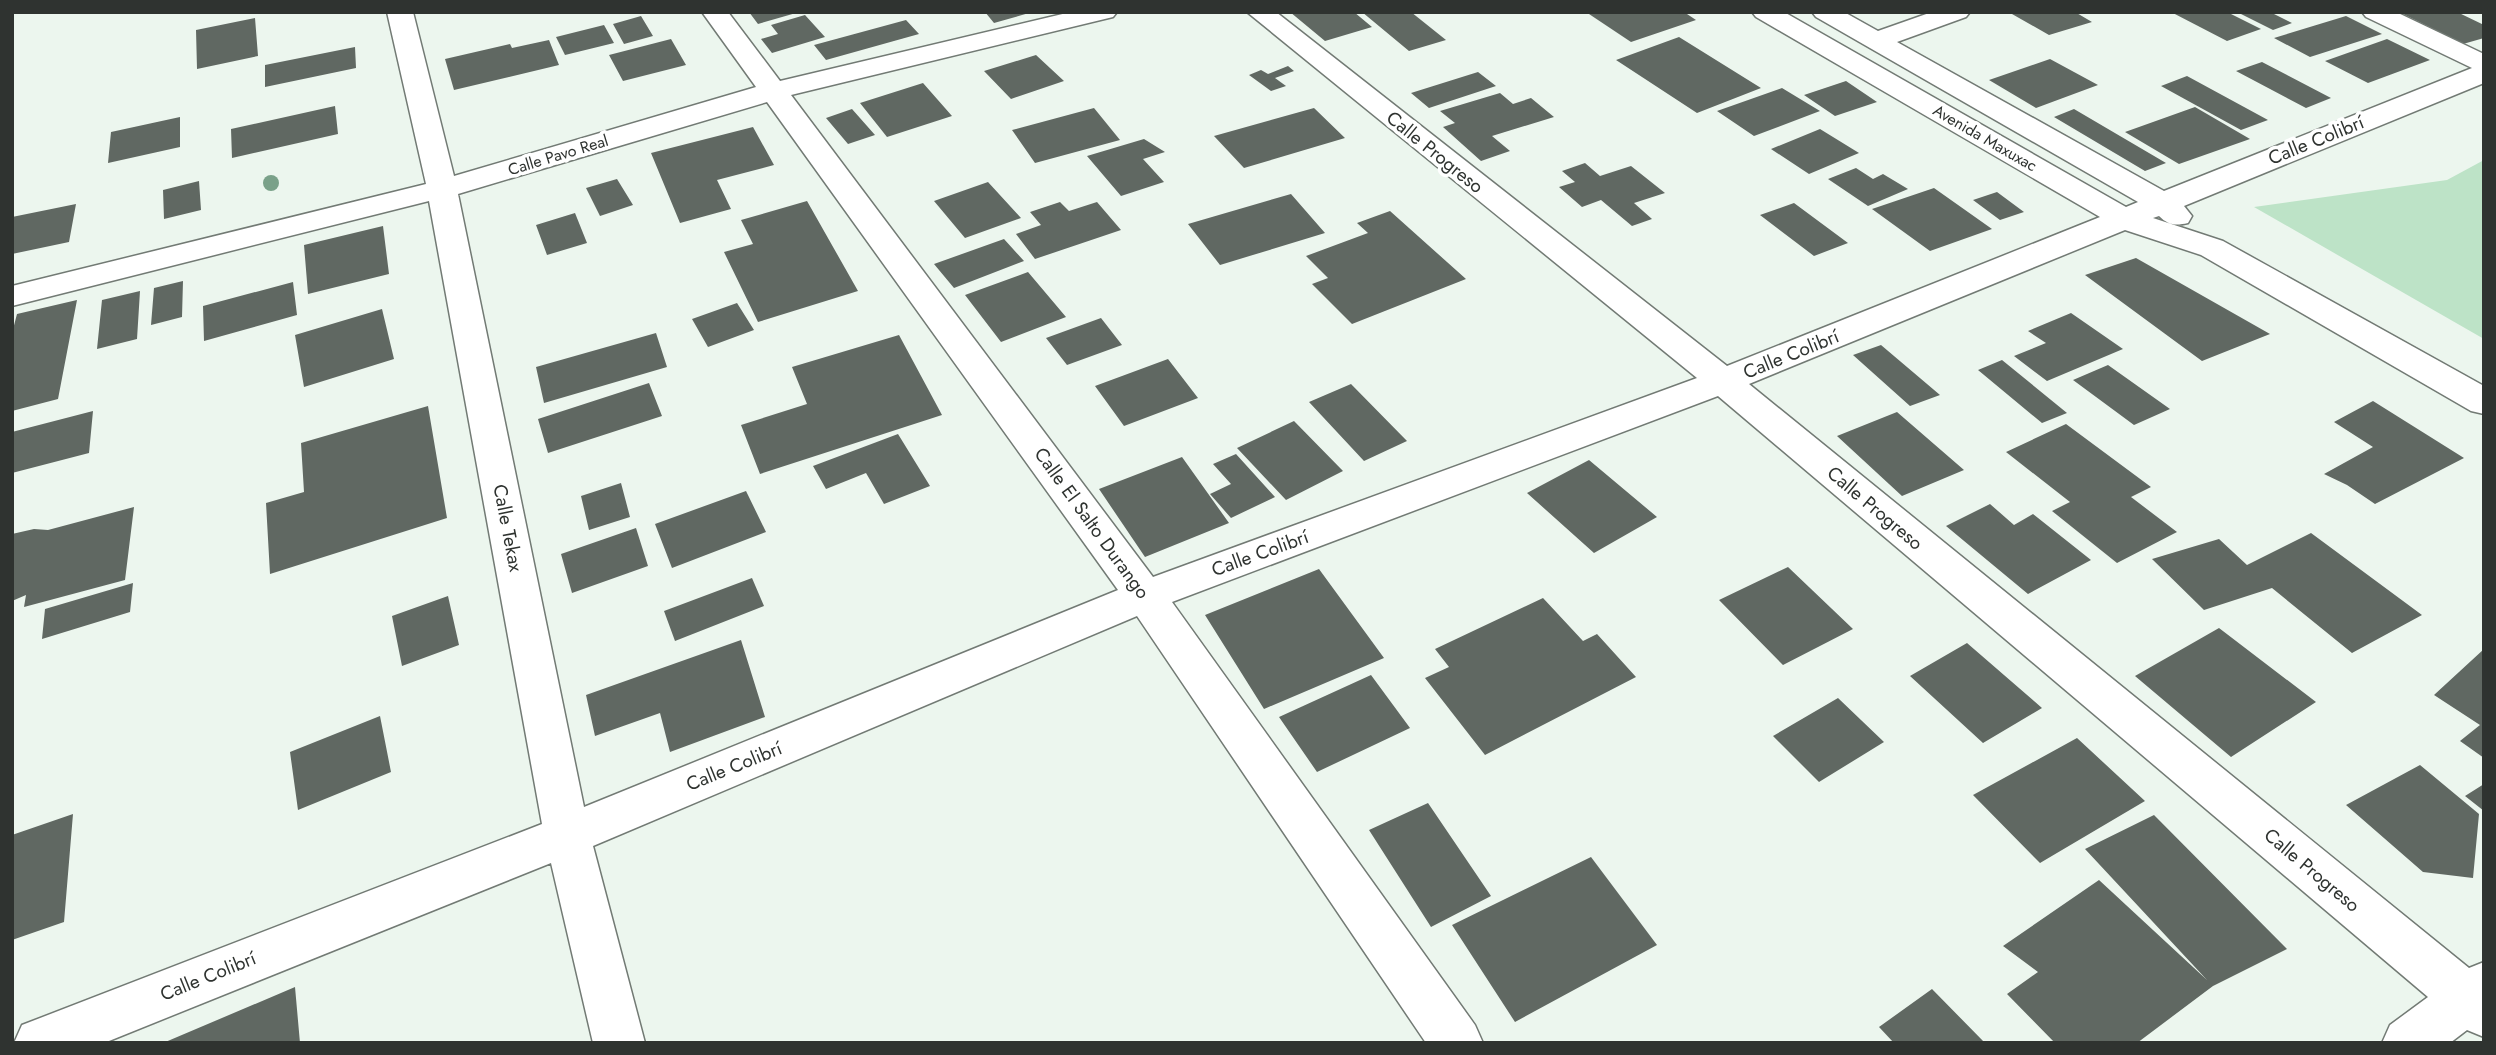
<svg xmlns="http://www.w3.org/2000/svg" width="2496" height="1055" font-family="Jost,sans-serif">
	<rect width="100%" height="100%" fill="#ecf6ee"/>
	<path fill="#bde3c7" d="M2484,160v179l-230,-132 193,-27z"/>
	<path fill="#606862" d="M749,12h47v1l-38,11z
		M985,12h44v1l-35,10z
		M1290,12h64l18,15 -47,14z
		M1362,12h49l35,28 -37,11z
		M1586,12h98l12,8 -65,22z
		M2017,12h58l17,10 -43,13 -37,-21z
		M2171,12h56l34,17 -34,12z
		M2237,12h33l22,11 -19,7z
		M2399,12h58l27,13v13l-21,6z
		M805,15l20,22 -53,16 -11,-14 17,-5 -7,-9z
		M641,16l12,20 -29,8 -11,-20z
		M2346,16l36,18 -72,23 -36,-19z
		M255,18l3,38 -61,13 -1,-39z
		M906,20l13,14 -93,26 -12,-15z
		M604,25l10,18 -49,12 -9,-18z
		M1679,37l82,51 -64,25 -81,-53z
		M671,39l15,26 -63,16 -14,-26z
		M2387,39l43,21 -62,23 -43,-22z
		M549,40l10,25 -105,25 -9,-31 65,-15 2,4z
		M355,47l1,21 -91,19v-22z
		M1036,55l28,26 -53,18 -27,-28z
		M2050,59l48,26 -62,23 -47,-28z
		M2262,62l69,36 -25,10 -70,-37z
		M1288,66l6,5 -19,7 11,8 -15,5 -22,-16 12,-5 7,4z
		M1478,72l18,14 -67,22 -18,-15z
		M2187,76l81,44 -27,10 -80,-44z
		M1846,81l31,21 -42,14 -31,-21z
		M923,83l29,33 -65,21 -27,-34z
		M1782,88l38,23 -66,25 -37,-25z
		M1500,93l13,11 18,-6 23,19 -62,19 18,15 -29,10 -38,-34 12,-4 -15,-12z
		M335,106l3,28 -106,24 -1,-29z
		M2195,107l55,32 -71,25 -54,-32z
		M1094,108l26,32 -85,23 -23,-33z
		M1314,108l31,30 -101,30 -30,-32z
		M852,109l23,26 -27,9 -22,-26z
		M2074,109l92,54 -21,8 -91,-54z
		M180,117v30l-72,16 3,-31z
		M753,127l21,38 -57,15 14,29 -51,14 -29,-70z
		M1820,129l39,24 -50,21 -38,-25z
		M1144,139l21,13 -22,7 21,23 -43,14 -34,-40z
		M1585,163l15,13 31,-10 34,27 -31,10 18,16 -20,7 -31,-26 -19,7 -23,-20 16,-5 -13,-11z
		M1856,168l17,11 10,-5 25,15 -40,17 -40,-27z
		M617,179l16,26 -33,11 -14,-28z
		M199,181l2,29 -37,9 -1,-29z
		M988,182l33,36 -56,20 -31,-37z
		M1934,188l58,41 -62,22 -58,-42z
		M1997,192l27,20 -24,8 -27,-20z
		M1291,194l34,39 -105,32 -32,-41z
		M807,201l51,90 -100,31 -34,-70 29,-8 -12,-24z
		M1060,202l9,9 28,-9 24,28 -86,29 -19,-25 25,-9 -11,-13z
		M1794,203l54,40 -34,13 -54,-41z
		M76,204l-7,38 -57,12v-37z
		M1390,211l76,68 -114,45 -40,-40 16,-6 -22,-22 62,-23 -11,-10z
		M575,213l12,30 -40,12 -11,-30z
		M383,226l6,48 -81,20 -4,-49z
		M1004,239l20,22 -70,27 -20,-24z
		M2136,258l134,76 -68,27 -117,-86z
		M1028,272l38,45 -65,25 -36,-47z
		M183,281l-1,36 -31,8 3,-37z
		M293,282l4,33 -93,26 -1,-35z
		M140,291l-3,48 -40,10 5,-49z
		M77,300l-19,99 -46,12v-78l5,-19z
		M737,303l17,27 -46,17 -16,-28z
		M382,309l12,50 -90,28 -9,-52z
		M2071,313l52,36 -76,32 -33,-25 32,-13 -18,-12z
		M1101,318l21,27 -55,20 -21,-27z
		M656,333l11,34 -123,36 -8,-36z
		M899,335l43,80 -182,59 -19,-49 66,-21 -15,-37z
		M1881,345l59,50 -30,11 -57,-51z
		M1168,359l30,39 -74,28 -29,-40z
		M2002,360l65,53 -25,10 -64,-53z
		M2108,365l62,44 -36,16 -61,-45z
		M649,383l13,33 -114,37 -10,-34z
		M1351,384l56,57 -43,20 -55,-59z
		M2373,401l91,57 -89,46 -28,-19 -23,-11 49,-27 -39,-25z
		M428,406l19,112 -177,56 -4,-71 38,-11 -3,-49z
		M93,411l-4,42 -77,20v-41z
		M1897,412l67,58 -62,26 -65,-60z
		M1294,421l49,50 -57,29 -49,-52z
		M2066,424l85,63 -20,10 46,35 -60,31 -65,-52 18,-9 -64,-50z
		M898,434l32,52 -46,18 -18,-31 -40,16 -13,-23z
		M1236,454l39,43 -44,21 -21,-24 21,-10 -18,-20z
		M1182,457l47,66 -84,34 -46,-68z
		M1589,460l68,57 -63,36 -67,-60z
		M621,483l9,34 -41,13 -8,-34z
		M746,491l20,41 -94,36 -17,-44z
		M1990,504l24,21 19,-11 58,46 -63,34 -82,-68z
		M134,507l-9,73 -101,27 2,-12 -14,6v-67l22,-5 14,1z
		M636,528l12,38 -76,27 -11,-39z
		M2311,533l111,82 -70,38 -80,-65 -68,22 -52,-51 67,-20 28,26z
		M1788,567l65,62 -70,36 -64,-65z
		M1319,569l65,89 -120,51 -59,-94z
		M752,578l12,28 -89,35 -11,-30z
		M133,583l-3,29 -88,27 3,-30z
		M448,596l11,49 -57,21 -10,-50z
		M1543,598l40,43 14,-7 39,43 -151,78 -60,-77 24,-11 -14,-18z
		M2219,628l97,74 -85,55 -96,-81z
		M741,640l24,77 -95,35 -10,-39 -65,23 -9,-41z
		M1967,643l75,65 -59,35 -73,-67z
		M2484,649v109l-24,-17 20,-16 -46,-30z
		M1371,675l39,53 -93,44 -38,-55z
		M1838,698l46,44 -65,40 -46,-46z
		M380,716l11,56 -93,38 -8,-58z
		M2077,738l68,63 -105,62 -67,-68z
		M2420,765l59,49 -6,64 -50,-6 -77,-67z
		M2484,784v27l-19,-15z
		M1428,803l63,93 -60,31 -62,-97z
		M73,814l-9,108 -52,18v-105z
		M2154,815l133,134 -74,37 -76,57h-82l-48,-49 31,-22 -35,-26 96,-66 108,100 -122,-131z
		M1591,857l66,88 -142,77 -63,-97z
		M295,987l5,56h-137z
		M1932,989l53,54h-91l-15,-16z"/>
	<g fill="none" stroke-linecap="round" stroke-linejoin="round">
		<defs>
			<path id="minor" d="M387,12h26l41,164 302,-89 -54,-75h26l52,69 291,-69h46l-4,5 -322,78 362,482 544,-199 -450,-366h29l451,354 373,-149 -344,-200 -4,-5h32l342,195 12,-5 -322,-185 -4,-5h32l34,19 54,-19h38l-4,5 -69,25 267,149 308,-123 -106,-51 -4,-5h34l88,42v29l-300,123 8,10 -4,7c-13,3 -20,2 -29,-7l-6,2 70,23 261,145v28l-13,-3 -270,-156 -76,-25 -376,154 720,584 15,-6v75l-17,-7 -17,13h-68l8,-18 38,-28 -710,-601 -546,206 303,423 8,18h-57l-289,-427 -544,230 52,197h-52l-42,-180 -447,180h-90l8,-18 520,-201 -113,-623 -417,105v-20l414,-102zM767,102l351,488 -534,217 -126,-613z"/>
		</defs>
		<use href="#minor" stroke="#727a74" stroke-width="3"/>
		<use href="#minor" fill="#fff" fill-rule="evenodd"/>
	</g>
	<circle fill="#7aa189" cx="271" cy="183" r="8"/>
	<g text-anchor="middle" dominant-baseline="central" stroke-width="7" stroke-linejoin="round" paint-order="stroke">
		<g font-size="16" fill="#2f3330" stroke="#fff">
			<text transform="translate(1985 138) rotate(30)">Avenida Maxuxac</text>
			<text transform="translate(558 155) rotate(-17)">Calle Pavo Real</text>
		</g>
		<g font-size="19" fill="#2f3330" stroke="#fff">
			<text transform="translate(2316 140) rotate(-22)">Calle Colibrí</text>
			<text transform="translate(1435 152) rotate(39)">Calle Progreso</text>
			<text transform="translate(1791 354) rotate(-22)">Calle Colibrí</text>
			<text transform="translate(1875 508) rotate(40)">Calle Progreso</text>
			<text transform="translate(1092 523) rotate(54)">Calle El Salto Durango</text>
			<text transform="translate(508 528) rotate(79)">Calle Tekax</text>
			<text transform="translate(1260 553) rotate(-20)">Calle Colibrí</text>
			<text transform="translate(734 766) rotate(-22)">Calle Colibrí</text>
			<text transform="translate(2312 870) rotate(40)">Calle Progreso</text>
			<text transform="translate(208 976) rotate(-22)">Calle Colibrí</text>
		</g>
	</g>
	<rect width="2496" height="1055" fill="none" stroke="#2f3330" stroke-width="28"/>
</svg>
